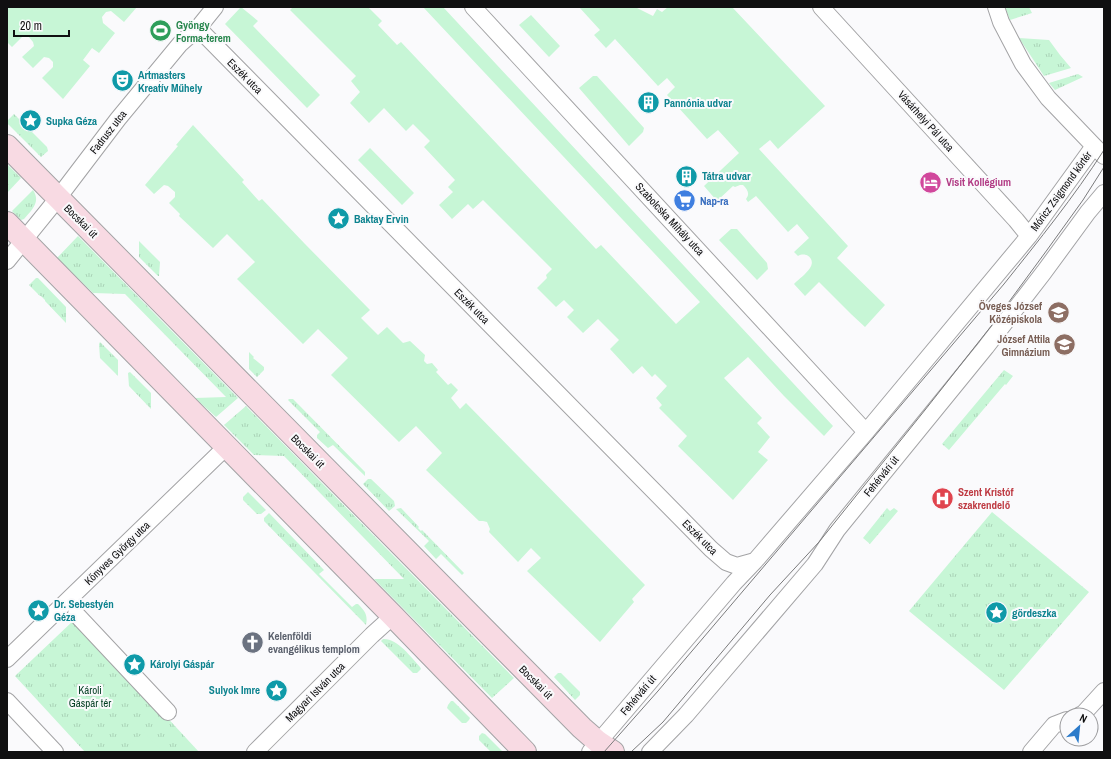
<svg xmlns="http://www.w3.org/2000/svg" width="1111" height="759" font-family="'Archivo Narrow',sans-serif">
	<defs>
		<pattern id="grass-tufts" width="24" height="20" patternUnits="userSpaceOnUse"><rect width="24" height="20" fill="#c7f6d6"/><path d="M3 7l-1-3M5 7V3M7 7l1-3M15 17l-1-3M17 17v-4M19 17l1-3" fill="none" stroke="#aad2b7"/></pattern>
	</defs>
	<rect width="100%" height="100%" fill="#fafafc"/>
	<path fill="url(#grass-tufts)" d="M1005,7h24l3,6 -22,7z
		M1019,38l30,2 11,15 11,13 -27,8z
		M1078,74l5,3 -28,13 -6,-7z
		M14,114l33,33 1,4 -7,6 -34,-34v-2z
		M7,164l14,14 -14,15z
		M33,190c8,12 -1,20 -9,29l-3,1 -9,-9z
		M78,236l160,162 -22,19 -21,-19 31,-1 -101,-103 -32,-1 -36,-35z
		M139,241l21,21 -1,14h-1l-19,-19z
		M36,278h2l28,29v16l-21,-22v-1l-4,-4h-1l-11,-11z
		M100,342l18,18v16l-18,-18 -1,-14z
		M249,352l5,5 -1,1 11,9v3l-7,7 -8,-8z
		M1004,370l9,6 -7,9 -1,-1 -56,66 -7,-6z
		M130,372l21,21v16l-22,-23 -1,-13z
		M289,399h4l72,73v4l-32,-31 -5,3 -11,-10v-3l3,-3 -32,-32z
		M246,406l268,272 -22,20 -118,-119h30l-120,-123 -30,-1 -30,-30z
		M368,479h3l23,22 1,5 -6,5 -26,-27z
		M248,492l18,18 -5,4h-4l-14,-14v-3z
		M401,508l18,19 -1,1 3,3 1,-1 42,43 -2,2 -21,-21 -5,5 -12,-13 5,-5 -33,-32z
		M887,508l3,3 4,-3 4,3 -28,33 -7,-6z
		M992,512l97,80 -85,98 -95,-79z
		M269,513l55,57 -5,4 33,33 4,-3h2c7,7 10,11 8,21l-102,-104v-3z
		M74,620l64,66 61,66h-114l-70,-76z
		M383,639c14,-1 28,18 37,28l1,2 -4,4h-4l-32,-32z
		M558,673h3l19,19v3l-5,5 -21,-23z
		M451,701h2l17,17 -1,2 -3,3h-4l-15,-15 1,-3z
		M482,733l3,1 18,18h-12l-12,-12v-4z"/>
	<path fill="#c7f6d6" d="M7,7h130l-13,15 -13,-11 -5,1 -4,5 1,6 12,10 -16,20 -7,-5 -9,12 7,6 -27,33 -21,-21 11,-11v-5l-4,-4 -5,-1 -11,11 -11,-11 12,-11 -1,-4 -5,-6h-5l-11,11 -5,-5z
		M241,7l17,14 -5,5 67,69 -13,13 -82,-84z
		M293,7h75l14,14 -4,4 19,20 4,-3 195,207 5,-4 75,79 24,-22 -277,-295h20l390,419 -9,10 -40,-40 -36,-39 -24,21 38,40 -5,5 13,14 -12,15 10,8 -35,40 -55,-54 9,-10 -28,-28 3,-3 -6,-7 11,-12 -12,-12 -3,3 -10,-11 -9,8 -23,-25 9,-9 -21,-21 -15,14 -16,-16 7,-7 -10,-10 -8,7 -19,-19 10,-10 -1,-3 6,-6 -69,-69 -10,9 -5,-5 -16,15 -13,-14 14,-13 -5,-5 7,-7 -31,-33 6,-6 -17,-17 -7,7 -22,-23 -15,15 -19,-20 10,-11 -9,-11 5,-5 -66,-66z
		M579,7h56l18,9 4,-7 5,3 6,-5h64l93,99 -47,43 -8,-9 -11,9 89,97 -11,12 48,47 -20,22 -14,-13 -32,-32 -14,14 -11,-12c5,-5 12,-10 16,-16 6,-9 -4,-17 -12,-12l-4,-4 15,-14 -12,-14 -9,8 -32,-36 -8,6 -2,-3c4,-5 2,-9 -3,-14h-3l-5,2 -2,-1 -16,15 -13,-15 35,-33 -21,-23 -11,9 -40,-44 8,-8 -8,-9 -9,8 -43,-47 -9,9 -12,-13 6,-5z
		M531,15l29,31 -11,11 -30,-32z
		M593,76h4l47,52 -1,4 -14,14 -50,-58z
		M193,125l51,55 -2,2 17,19 3,-2 43,45 65,66 -9,8 17,17 9,-8 16,16 7,-2 15,14 -1,6 3,3 5,-1 6,7 -2,2 12,13 3,-2 7,7 -7,8 9,11 6,-6 179,182 -13,14 2,3 -34,40 -73,-71 14,-13 -10,-10 -13,14 -29,-30 1,-3 -3,-7 -4,-1h-4l-53,-51 16,-17 -26,-27 -17,16 -68,-67 17,-17 -30,-29 -15,15 -66,-65 18,-17 -28,-28 -14,14 -34,-32 1,-2 -11,-11 6,-6v-5l-7,-6 -4,-1 -10,9 -9,-9 33,-39 -2,-1z
		M370,148l44,45 -12,12 -44,-45z
		M731,229h6l30,34 1,6 -11,11 -38,-40z
		M144,732l19,20h-41z"/>
	<g fill="none" stroke-linecap="round" stroke-linejoin="round">
		<defs>
			<path id="street" d="M473,7l393,425
				M821,7l195,213 13,16
				M996,7l5,15 22,42 25,34 46,48 10,10
				M198,28l513,521 15,13 11,4 18,-5
				M7,261l51,-63 60,-79 62,-75 18,-16 17,-21
				M76,614l92,98
				M7,659l219,-212
				M7,701l48,51
				M1080,715l3,-1 21,-23
				M255,752l117,-117 21,-19
				M590,752l144,-169 21,-22 111,-129 163,-196 65,-90
				M650,752l36,-37 129,-151 22,-34 149,-183 58,-75 44,-60 16,-19
				M1031,752l23,-27 13,-5"/>
			<path id="secondary" d="M7,146l575,582 16,14 15,10
				M7,223l386,393 132,136"/>
		</defs>
		<use href="#street" stroke="#a3a3a5" stroke-width="18"/>
		<use href="#secondary" stroke="#a3a3a5" stroke-width="24"/>
		<use href="#street" stroke="#fff" stroke-width="16"/>
		<use href="#secondary" stroke="#f8dae3" stroke-width="22"/>
		<path stroke="#7b7b7c" stroke-width="1" d="M604,752l54,-61 346,-407c35,-44 70,-87 100,-134
			M631,752l32,-30 107,-127 49,-53 106,-132 67,-85 55,-75 36,-50 21,-33"/>
	</g>
	<defs>
		<symbol id="stadium-disc" viewBox="-11 -11 22 22"><circle r="9.5" fill="#2e9e5b" stroke="#fafafc"/><path d="M0-5a6.5 5 0 1 0 0 10a6.5 5 0 1 0 0-10ZM-3.5-1.8h7v3.6h-7Z" fill="#fff"/></symbol>
		<symbol id="theatre-disc" viewBox="-11 -11 22 22"><circle r="9.5" fill="#0f9aa8" stroke="#fafafc"/><path d="M-5-5.5Q0-4 5-5.5V0Q5 5 0 6Q-5 5-5 0ZM-3.3-2.5H-1v1.5H-3.3ZM1-2.5H3.3v1.5H1ZM-2.8 1Q0 5.5 2.8 1Z" fill="#fff"/></symbol>
		<symbol id="building-disc" viewBox="-11 -11 22 22"><circle r="9.5" fill="#0f9aa8" stroke="#fafafc"/><path d="M-4-6H4V6H1V3H-1V6H-4ZM-2.5-4.3h1.7v1.8h-1.7ZM.8-4.3h1.7v1.8H.8ZM-2.5-1h1.7V.8h-1.7ZM.8-1h1.7V.8H.8Z" fill="#fff"/></symbol>
		<symbol id="sight-disc" viewBox="-11 -11 22 22"><circle r="9.5" fill="#0f9aa8" stroke="#fafafc"/><path d="M0-6L1.8-2.2L6-1.7L2.9 1.2L3.7 5.4L0 3.3L-3.7 5.4L-2.9 1.2L-6-1.7L-1.8-2.2Z" fill="#fff"/></symbol>
		<symbol id="hotel-disc" viewBox="-11 -11 22 22"><circle r="9.5" fill="#d1479c" stroke="#fafafc"/><path d="M-6-4.5h1.5V1H6V5H4.5V3h-9V5H-6ZM-4 0a1.8 1.8 0 1 1 3.6 0ZM.5 0V-2.5h3Q6-2.5 6 0Z" fill="#fff"/></symbol>
		<symbol id="supermarket-disc" viewBox="-11 -11 22 22"><circle r="9.5" fill="#3f7fe0" stroke="#fafafc"/><path d="M-6-5.5h2.5l.6 2H6L4.5 2H-2.5L-4.4-4H-6ZM-1.5 3.2a1.3 1.3 0 1 0 .1 0ZM3 3.2a1.3 1.3 0 1 0 .1 0Z" fill="#fff"/></symbol>
		<symbol id="school-disc" viewBox="-11 -11 22 22"><circle r="9.5" fill="#8d6e63" stroke="#fafafc"/><path d="M0-5L7-2L0 1L-7-2ZM-4 1L0 2.5L4 1V4Q0 6-4 4Z" fill="#fff"/></symbol>
		<symbol id="hospital-disc" viewBox="-11 -11 22 22"><circle r="9.5" fill="#e0444e" stroke="#fafafc"/><path d="M-5-5h3v3.5h4V-5h3V5h-3V1.5h-4V5h-3Z" fill="#fff"/></symbol>
		<symbol id="church-disc" viewBox="-11 -11 22 22"><circle r="9.5" fill="#6b7280" stroke="#fafafc"/><path d="M-1.2-6h2.4v3.5h3.3v2.4h-3.3V6h-2.4V-.1h-3.3v-2.4h3.3Z" fill="#fff"/></symbol>
	</defs>
	<g fill-rule="evenodd">
		<use href="#stadium-disc" x="148" y="18" width="25" height="25"/>
		<use href="#theatre-disc" x="110" y="68" width="25" height="25"/>
		<use href="#building-disc" x="636" y="90" width="25" height="25"/>
		<use href="#sight-disc" x="18" y="108" width="25" height="25"/>
		<use href="#building-disc" x="674" y="164" width="25" height="25"/>
		<use href="#hotel-disc" x="918" y="170" width="25" height="25"/>
		<use href="#supermarket-disc" x="672" y="188" width="25" height="25"/>
		<use href="#sight-disc" x="326" y="206" width="25" height="25"/>
		<use href="#school-disc" x="1046" y="300" width="25" height="25"/>
		<use href="#school-disc" x="1052" y="332" width="25" height="25"/>
		<use href="#hospital-disc" x="930" y="486" width="25" height="25"/>
		<use href="#sight-disc" x="26" y="598" width="25" height="25"/>
		<use href="#sight-disc" x="984" y="600" width="25" height="25"/>
		<use href="#church-disc" x="240" y="630" width="25" height="25"/>
		<use href="#sight-disc" x="122" y="652" width="25" height="25"/>
		<use href="#sight-disc" x="264" y="678" width="25" height="25"/>
	</g>
	<g text-anchor="middle" dominant-baseline="central" stroke-width="4" stroke-linejoin="round" paint-order="stroke">
		<g font-size="11" font-weight="bold" fill="#27864d" stroke="#fafafc" text-anchor="start">
			<text x="176" y="25">Gyöngy<tspan x="176" dy="13">Forma-terem</tspan></text>
		</g>
		<g font-size="11" font-weight="bold" fill="#0d838f" stroke="#fafafc" text-anchor="start">
			<text x="138" y="75">Artmasters<tspan x="138" dy="13">Kreatív Műhely</tspan></text>
			<text x="664" y="103">Pannónia udvar</text>
			<text x="46" y="121">Supka Géza</text>
			<text x="702" y="176">Tátra udvar</text>
			<text x="354" y="219">Baktay Ervin</text>
			<text x="54" y="604">Dr. Sebestyén<tspan x="54" dy="13">Géza</tspan></text>
			<text x="1012" y="613">gördeszka</text>
			<text x="150" y="664">Károlyi Gáspár</text>
			<text x="260" y="690" text-anchor="end">Sulyok Imre</text>
		</g>
		<g font-size="11" fill="#101011" stroke="#fafafc">
			<text transform="translate(245 76) rotate(45)">Eszék utca</text>
			<text transform="translate(926 121) rotate(48)">Vásárhelyi Pál utca</text>
			<text transform="translate(108 132) rotate(-52)">Fadrusz utca</text>
			<text transform="translate(1061 191) rotate(-54)">Móricz Zsigmond körtér</text>
			<text transform="translate(670 219) rotate(47)">Szabolcska Mihály utca</text>
			<text transform="translate(81 221) rotate(45)">Bocskai út</text>
			<text transform="translate(472 306) rotate(45)">Eszék utca</text>
			<text transform="translate(308 451) rotate(45)">Bocskai út</text>
			<text transform="translate(881 476) rotate(-51)">Fehérvári út</text>
			<text transform="translate(700 537) rotate(45)">Eszék utca</text>
			<text transform="translate(117 553) rotate(-44)">Könyves György utca</text>
			<text transform="translate(536 682) rotate(45)">Bocskai út</text>
			<text transform="translate(315 692) rotate(-45)">Magyari István utca</text>
			<text transform="translate(638 695) rotate(-50)">Fehérvári út</text>
		</g>
		<g font-size="11" font-weight="bold" fill="#b23c85" stroke="#fafafc" text-anchor="start">
			<text x="946" y="182">Visit Kollégium</text>
		</g>
		<g font-size="11" font-weight="bold" fill="#366cbe" stroke="#fafafc" text-anchor="start">
			<text x="700" y="201">Nap-ra</text>
		</g>
		<g font-size="11" font-weight="bold" fill="#785e54" stroke="#fafafc" text-anchor="end">
			<text x="1042" y="306">Öveges József<tspan x="1042" dy="13">Középiskola</tspan></text>
			<text x="1050" y="339">József Attila<tspan x="1050" dy="13">Gimnázium</tspan></text>
		</g>
		<g font-size="11" font-weight="bold" fill="#be3a42" stroke="#fafafc" text-anchor="start">
			<text x="958" y="492">Szent Kristóf<tspan x="958" dy="13">szakrendelő</tspan></text>
		</g>
		<g font-size="11" font-weight="bold" fill="#5b616d" stroke="#fafafc" text-anchor="start">
			<text x="268" y="636">Kelenföldi<tspan x="268" dy="13">evangélikus templom</tspan></text>
		</g>
		<g font-size="11" fill="#013d21" stroke="#fafafc">
			<text x="90" y="690">Károli<tspan x="90" dy="13">Gáspár tér</tspan></text>
		</g>
	</g>
	<rect width="1111" height="759" fill="none" stroke="#101011" stroke-width="16"/>
	<g transform="translate(1079 727) rotate(27)"><circle r="19" fill="#fafafc" stroke="#9c9c9e"/>
	<path d="M0-3L7 15L0 10L-7 15Z" fill="#2c7bca"/>
	<text y="-6" font-size="11" font-weight="bold" text-anchor="middle" fill="#101011">N</text>
	</g>
	<path d="M14 30v6h55v-6" fill="none" stroke="#101011" stroke-width="2"/>
	<text x="20" y="30" font-size="12" fill="#101011" stroke="#fafafc" stroke-width="3" paint-order="stroke">20 m</text>
</svg>
